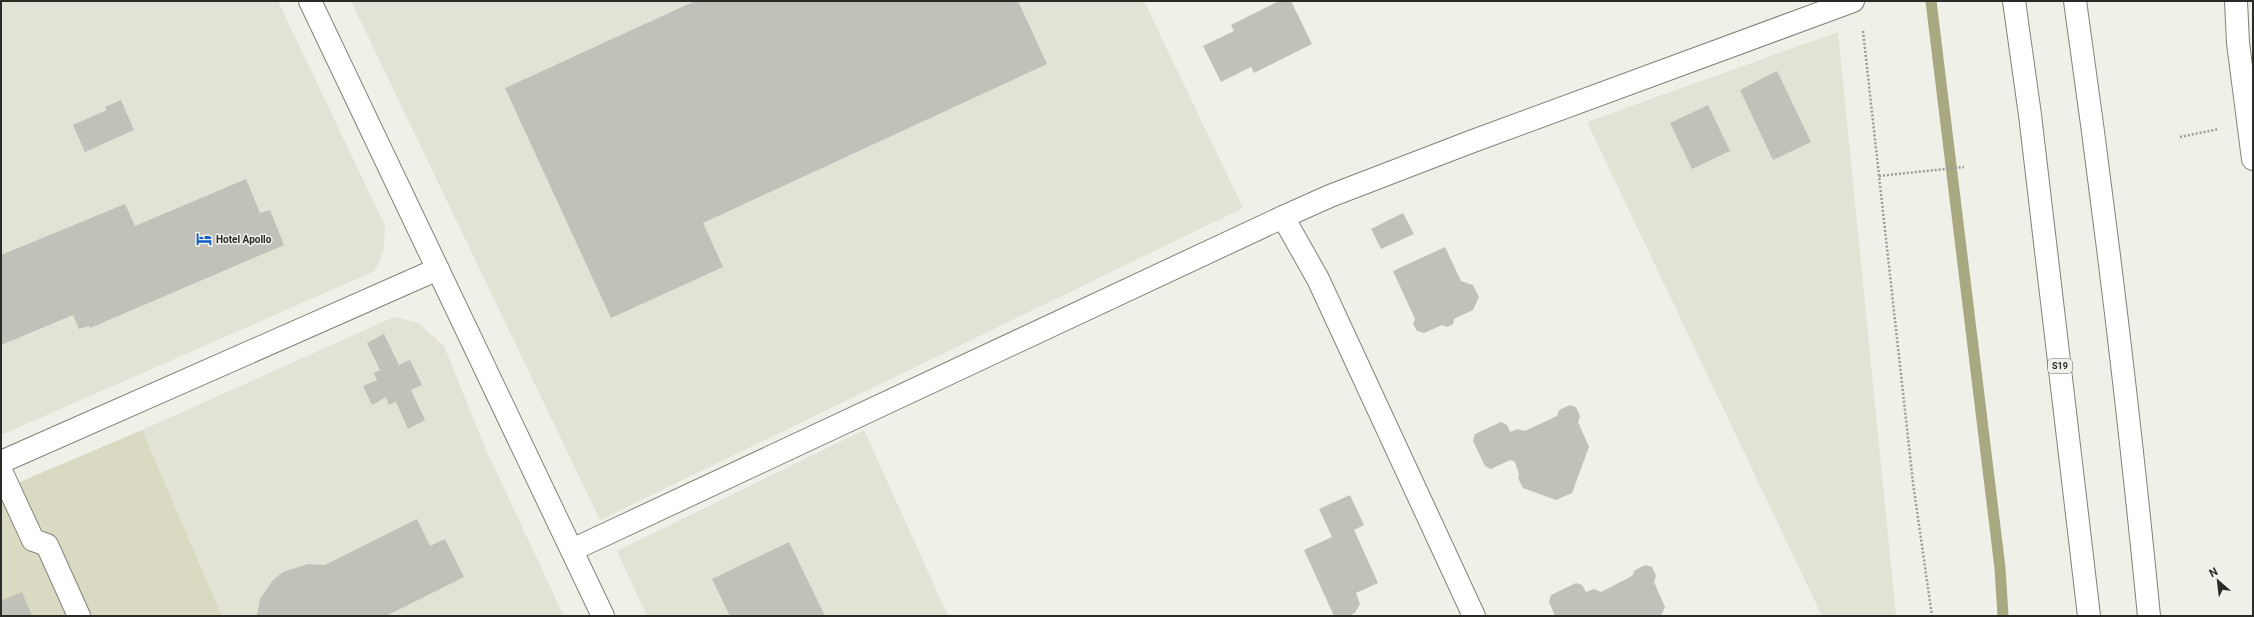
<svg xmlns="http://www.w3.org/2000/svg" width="2254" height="617" font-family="Roboto,sans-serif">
	<rect width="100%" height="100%" fill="#eff0e8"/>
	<path fill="#e2e3d4" d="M1,1h277l107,225 -1,24 -9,21 -374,164z
		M351,1h793l99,207 -643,312z
		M1838,32l58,584h-74l-235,-494z
		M394,317l23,5 27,24 42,104 78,166h-342l-80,-186z
		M864,430l84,186h-301l-30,-65z"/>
	<path fill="#d9dac1" d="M142,430l80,186h-221v-126z"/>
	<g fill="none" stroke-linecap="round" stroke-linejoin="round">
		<path stroke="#a8a980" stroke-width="11" d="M1931,1l69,567 3,48"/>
	</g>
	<path fill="#c1c1ba" d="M695,1h323l29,63 -344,159 20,44 -112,51 -106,-230z
		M1279,1h12l21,43 -58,29 -3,-6 -30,15 -18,-36 31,-15 -3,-6z
		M1777,71l34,71 -38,18 -33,-70z
		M121,100l13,30 -49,22 -12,-27 34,-15 -2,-3z
		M1708,105l22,46 -38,18 -22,-46z
		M246,179l14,34 10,-3 14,35 -194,83 -1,-2 -10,3 -6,-14 -72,30v-90l124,-51 10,22z
		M1403,213l11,21 -33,15 -10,-20z
		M1445,247l16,34 12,4 6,12 -6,13 -19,9 -1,5 -6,3 -5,-2 -18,8 -7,-2 -4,-7 2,-5 -22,-48z
		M384,334l15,31 11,-5 12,25 -11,5 14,30 -17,9 -12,-27 -7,3 -3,-8 -14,8 -9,-19 14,-6 -3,-7 6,-3 -13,-27z
		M1570,405l6,2 4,9 -2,6 11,25 -17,46 -16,7 -33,-12 -5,-10 1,-4 -4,-12 -5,-2 -19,9 -6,-3 -12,-25 2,-7 26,-12 6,3 3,7 8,-3 7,2 32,-15 2,-6z
		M1350,495l14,30 -10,5 24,53 -22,10 4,11 -5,9 -7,3h-14l-30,-66 28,-13 -13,-28z
		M417,519l13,27 15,-7 19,38 -78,39h-129l3,-17 13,-19 10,-8 25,-8 17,1z
		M789,542l36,74h-95l-18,-37z
		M1645,565l7,2 4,9 -2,6 11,25 -4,9h-106l-6,-14 2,-7 25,-12 6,2 4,7 8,-3 7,3 31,-16 3,-6z
		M22,592l10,24h-31v-15z"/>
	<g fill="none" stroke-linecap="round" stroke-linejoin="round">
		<defs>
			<path id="minor" d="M310,1l293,615
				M2236,1l2,42 15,116
				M1283,217l47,-21 143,-55 380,-140
				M1,462l437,-193
				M1,471l32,69 14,5 32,71
				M572,550l711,-333 35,62 156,337"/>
			<path id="highway" d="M2014,1l16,114 59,501
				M2075,1c29,204 54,410 74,615"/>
		</defs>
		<use href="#minor" stroke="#81827b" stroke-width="24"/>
		<use href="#highway" stroke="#81827b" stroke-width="24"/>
		<path stroke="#9c9d97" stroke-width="2.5" stroke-dasharray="2 2" stroke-linecap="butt" d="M1863,31l50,452 19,133
			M2180,137l39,-8
			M1879,176l85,-9"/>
		<use href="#minor" stroke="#fff" stroke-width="22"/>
		<use href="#highway" stroke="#fff" stroke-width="22"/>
	</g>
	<defs>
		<symbol id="hotel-bare" viewBox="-9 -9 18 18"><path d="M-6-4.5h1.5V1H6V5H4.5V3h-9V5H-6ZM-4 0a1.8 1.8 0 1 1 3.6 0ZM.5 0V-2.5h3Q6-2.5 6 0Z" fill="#115dc8" stroke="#eff0e8" stroke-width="2.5" paint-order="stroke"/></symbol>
	</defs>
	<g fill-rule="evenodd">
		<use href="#hotel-bare" x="193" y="228" width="22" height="22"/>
	</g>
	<g text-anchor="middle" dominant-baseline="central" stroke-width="3" stroke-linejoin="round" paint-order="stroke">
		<rect fill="#eff0e8" stroke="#656561" stroke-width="1" x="2048" y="359" width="24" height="14" rx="3"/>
		<g font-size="9" font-weight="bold" fill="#2a2a27">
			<text x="2060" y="366">S19</text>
		</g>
		<g font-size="10" font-weight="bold" fill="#2a2a27" stroke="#eff0e8" text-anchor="start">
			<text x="216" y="239">Hotel Apollo</text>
		</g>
	</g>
	<rect width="2254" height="617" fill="none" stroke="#2a2a27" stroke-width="4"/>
	<g transform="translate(2218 581) rotate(332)" stroke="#eff0e8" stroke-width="3" paint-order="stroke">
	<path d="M0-3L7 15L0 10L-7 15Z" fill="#2a2a27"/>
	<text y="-6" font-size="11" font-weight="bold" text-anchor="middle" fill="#2a2a27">N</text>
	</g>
</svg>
